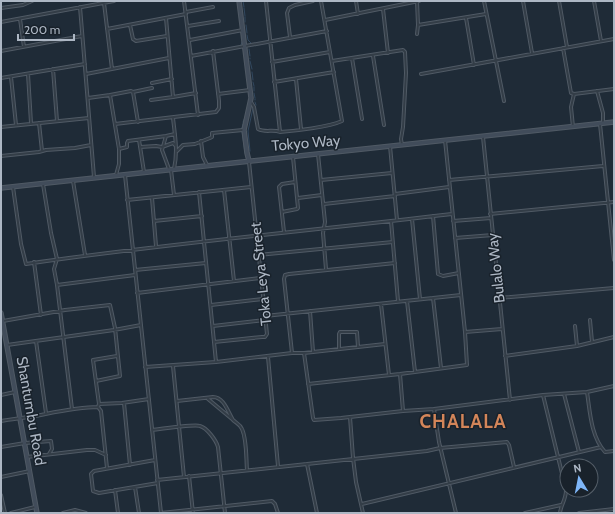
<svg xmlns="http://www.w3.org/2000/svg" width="615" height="514" font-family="Cabin,sans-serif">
	<rect width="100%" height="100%" fill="#1f2b37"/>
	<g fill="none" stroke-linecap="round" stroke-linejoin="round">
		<path stroke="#32485f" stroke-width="1" d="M243,1l1,6
			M244,8l1,8
			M245,17v5
			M246,25l1,8
			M247,35l1,5 3,3
			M241,45l1,-3
			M249,49l1,7
			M250,58v1
			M250,61l2,8
			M252,72l1,8
			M253,82l1,4
			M254,87v4
			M254,93l1,5
			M255,99v1
			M255,102l1,3
			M243,122l3,-7
			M242,128l1,-4
			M242,131l3,22
			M250,151l-2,-20 5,-23"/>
		<defs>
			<path id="street" d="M184,1l14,114
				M266,1l14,131
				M356,1l2,13
				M417,1l1,24
				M484,1l20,100
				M523,1l9,52
				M559,1l8,46
				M594,1l7,40
				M104,3l8,66
				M80,7l14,170
				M1,8l22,-3 9,-4
				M383,9l5,44
				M186,12l27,-5
				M166,18l7,79 23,-4
				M466,18l8,47
				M20,19l4,28
				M325,20l94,-19
				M1,22l113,-21
				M130,25l3,14 3,2 31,-5
				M188,26l31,-5
				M107,29l79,-15
				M417,34l1,-9 68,-11
				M290,37l-3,-24 2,-5 6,-3 18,-4
				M190,40l53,-10
				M563,48l8,45 3,1 -3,13 2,20
				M1,51l81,-15
				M191,56l136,-25
				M373,56l11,69
				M352,58l10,61
				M332,61l71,-11 2,2 1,21 -3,54 -2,12 1,6
				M272,62l58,-10
				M53,69l4,52
				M28,74l3,49
				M86,74l83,-16
				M421,74l193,-35
				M11,77l5,48
				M1,78l84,-14
				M296,79l5,50
				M274,82l60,-10
				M152,83l20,-4
				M597,91l6,22v10
				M133,92l19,-4
				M218,94l32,-4
				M574,94l40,-5
				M110,95l21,-4 2,1 5,30
				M88,98l22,-3 9,54v15l-3,11
				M151,100l22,-3
				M251,102l3,5 4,22c7,4 15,0 22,3 15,-1 49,-5 62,-11l-21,-120
				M173,118c2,18 5,33 1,51
				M39,123l3,28
				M115,124l101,-12 3,-4v-7l-6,-50
				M600,124l14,136
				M1,127l88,-9
				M166,136l-4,14 7,19
				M483,137l27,263
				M139,140l5,32
				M201,141l2,16 4,8
				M390,146l7,74
				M140,147l16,-1 6,1 11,-4 2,2
				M119,149l8,-2v-4l1,-2 38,-5 9,-2
				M177,151l6,-6 12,-1 15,-6 2,-1v-4l31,-3
				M318,154l7,68 -2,11 3,36
				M1,156l38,-4 7,-2 29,-2 16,-3
				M171,170l3,25
				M125,175l36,338 111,-12 3,3 3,9
				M321,180l71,-7
				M449,180l154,-14
				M73,181l12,74
				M43,184l8,49 6,26 -3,10 3,16
				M13,187l8,57 5,20c142,-21 284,-33 426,-50
				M224,190l10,91
				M199,192l17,170
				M395,194l54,-7
				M152,198l4,48
				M298,198l24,-3
				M127,200l124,-13
				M324,204l71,-8
				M282,212l15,-3 1,-1 -5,-51
				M490,214l124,-12
				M433,216l5,58 5,2 16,-3
				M412,219l8,80
				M154,221l48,-5
				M391,221l7,80
				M453,221l38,-3
				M284,232l-5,-45 3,-3 13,-2
				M455,238l38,-3
				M258,255l135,-13
				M34,262l7,53
				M135,270l71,-7
				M137,293l123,-15
				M433,298l8,70
				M499,298l115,-10
				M407,301l8,71
				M381,304l8,71
				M211,305l52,-6
				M310,311l3,41
				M265,316l196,-21
				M590,320l2,22
				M3,321l62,-11 45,-5 5,23 5,48 -24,5
				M213,326l52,-6
				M575,326l2,20
				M465,332l37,-3
				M36,341l10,72
				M214,342l48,-5h3l2,-3 -18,-172
				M7,345l107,-15 27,-5
				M339,349v-15l1,-2h17l1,15
				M292,353l-8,-74 1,-4 4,-1 106,-11
				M304,353l9,65 1,2 27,-2 62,-7 31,-2 109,-14 23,95c0,10 -5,14 -6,23
				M505,356l72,-10 37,-9
				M268,357l10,109
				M173,366l11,111
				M145,367l71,-5 76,-9h12l81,-9
				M400,374l3,37
				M308,384l92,-10 67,-9 -2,-33 -20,-192
				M587,392c3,20 4,45 18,60l9,-1
				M564,394l15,58
				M1,395l14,-3
				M543,395l44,-3 27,-6
				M208,399l24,20
				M177,401l36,-4c11,0 15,15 20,23 3,3 7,4 9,9 5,11 4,29 5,41
				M124,403l6,62
				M99,404l23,-1 27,-4
				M72,409l-15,-124 78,-10
				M434,409l5,33 17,71
				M350,417l3,41 3,24 7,31
				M1,421c11,-2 23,-3 34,-5 21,-4 42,-9 63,-9
				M152,430c8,-1 43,-6 48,-4 7,2 16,14 18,21l7,66
				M1,447l24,-4 26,-2 1,8 -3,5
				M27,457l60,-7h8l11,5
				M155,460l-61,11 -3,3 2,17 6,2 59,-10
				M307,464l120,-13 13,-3 67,-6 2,3 5,22
				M107,468l-6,-57 -3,-4 1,-3 -6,-44 24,-4
				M189,476l4,37
				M1,477l29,-6
				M157,480l150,-16 10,49
				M135,487l4,26
				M115,490l3,23
				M1,495l4,18
				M362,504l239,-57
				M11,513l24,-6
				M63,513l12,-3 11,3
				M525,513l36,-8
				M579,513l35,-4"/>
			<path id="secondary" d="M239,1l12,97 -7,32 3,23 2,8
				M1,188l613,-66
				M1,313l36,200"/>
		</defs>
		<use href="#street" stroke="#505a65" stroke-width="4"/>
		<use href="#secondary" stroke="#505a65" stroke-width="5.5"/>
		<use href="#street" stroke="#333d47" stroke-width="2"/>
		<use href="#secondary" stroke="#414c5a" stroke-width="3.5"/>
	</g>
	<g text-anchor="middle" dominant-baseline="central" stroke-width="3" stroke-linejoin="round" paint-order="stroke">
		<g font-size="15" fill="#adb7c4" stroke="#19222b">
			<text transform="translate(306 143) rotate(-5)">Tokyo Way</text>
			<text transform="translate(496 268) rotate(-96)">Bulalo Way</text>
			<text transform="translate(261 274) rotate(-96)">Toka Leya Street</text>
			<text transform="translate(31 411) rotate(80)">Shantumbu Road</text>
		</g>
		<g font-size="19" font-weight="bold" letter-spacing="1" fill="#d38559" stroke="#19222b">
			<text x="463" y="421">CHALALA</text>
		</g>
	</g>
	<rect width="615" height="514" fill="none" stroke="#adb7c4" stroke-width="4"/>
	<g transform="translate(579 478) rotate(350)"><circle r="19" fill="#19222b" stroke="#545e68"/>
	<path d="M0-3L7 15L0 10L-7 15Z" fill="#7eb6f8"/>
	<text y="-6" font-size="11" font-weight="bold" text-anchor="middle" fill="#adb7c4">N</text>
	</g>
	<path d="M18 34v6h56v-6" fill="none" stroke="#adb7c4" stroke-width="2"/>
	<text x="24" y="34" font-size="12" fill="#adb7c4" stroke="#19222b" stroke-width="3" paint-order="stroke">200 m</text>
</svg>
